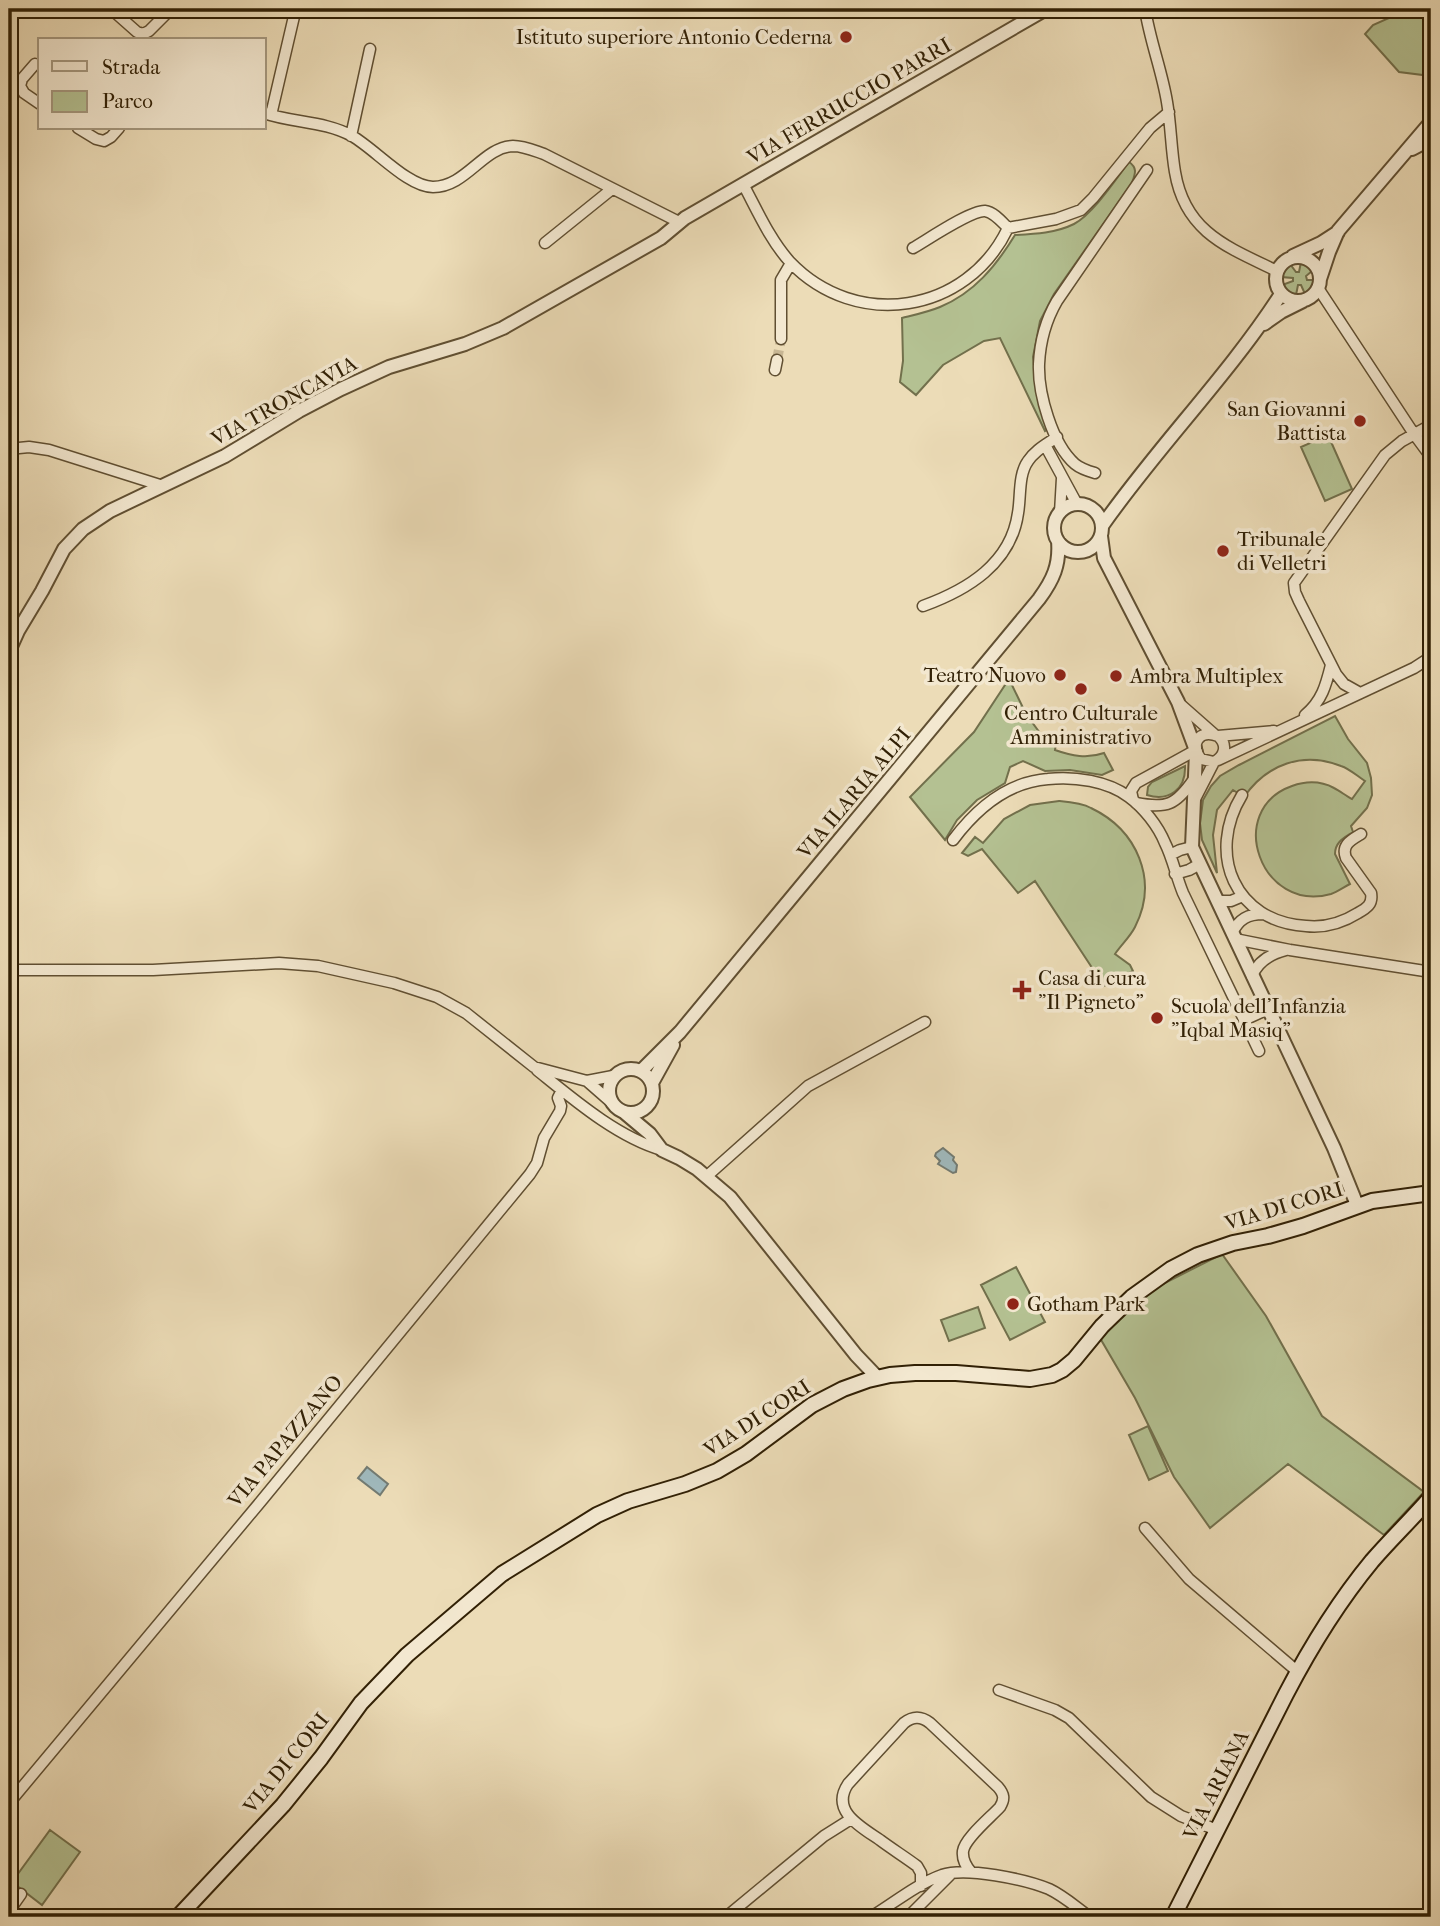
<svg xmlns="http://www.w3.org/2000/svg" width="1440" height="1926" font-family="'IM FELL French Canon',serif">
	<rect width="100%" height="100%" fill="#ecdcb7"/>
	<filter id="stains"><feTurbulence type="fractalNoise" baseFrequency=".00286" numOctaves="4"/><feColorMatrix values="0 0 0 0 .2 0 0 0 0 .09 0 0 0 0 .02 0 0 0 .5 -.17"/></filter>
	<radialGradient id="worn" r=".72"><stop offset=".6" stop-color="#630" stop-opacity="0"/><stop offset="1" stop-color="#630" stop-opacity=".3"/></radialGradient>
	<path fill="#b4c192" stroke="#72704c" stroke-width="2" d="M1409,9h22v67l-32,-4 -34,-38 8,-9z
		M1129,162c9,6 6,12 3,21l-78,111 -14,27 -7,36 3,26 14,45 -5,3 -45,-93 -16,3 -41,24 -27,30 -16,-13 3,-21 -1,-43c12,-3 26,-6 38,-11 34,-14 56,-41 75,-72 20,-1 41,-2 59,-11 19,-10 42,-45 55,-62z
		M1301,262l7,3 4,6 -6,5 1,4h7l-1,6 -8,8 -4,-9h-3l-2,10c-7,0 -11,-4 -14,-10l11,-4v-3l-12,-1c1,-6 4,-10 9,-13l6,8h3z
		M1328,435l24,54 -27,12 -24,-54z
		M1009,679l17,35 14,19 16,11 -1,6c17,6 32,9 49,3l9,17 -11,5 -32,-5 -25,1 -22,-10 -13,6 -5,16 -28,17 -20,20 -12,20 -35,-43 64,-65z
		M1335,716l13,23 19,24 4,15 1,17 -5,13 -16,18 2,6c-9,6 -18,10 -18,22l15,30c-6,3 -13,8 -19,10 -70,20 -107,-84 -39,-108 14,-5 29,-5 42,2 6,3 12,8 18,11l13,-18c-8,-5 -15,-12 -24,-15 -38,-15 -74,-2 -97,31l-11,-7 -16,20 -4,25 4,38 -15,-33 -2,-17 3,-23 8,-14 9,-10 19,-11z
		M1185,766c1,23 -16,36 -38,29l1,-8 4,-5z
		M1059,801c11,1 23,2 32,7 46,22 68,72 44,119 -5,10 -14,18 -20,27l15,11 3,6 -29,15 -69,-105 -17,12 -36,-44 -14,7 -6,-3 13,-16 8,6 21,-24 26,-14z
		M1222,1254l44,62 56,100 102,76 -40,43 -96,-71 -78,64 -36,-51 -39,-79 -35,-60 27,-31 26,-18z
		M1016,1267l29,55 -35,18 -29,-55z
		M978,1307l7,21 -36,13 -8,-21z
		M1148,1426l20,45 -19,9 -20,-45z
		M50,1830l30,22 -38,53 -30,-23z"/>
	<path fill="#9fb8bb" stroke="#737b72" stroke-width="2" d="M943,1148l11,9 -1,3 4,5 -1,7 -3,1 -15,-9 2,-3 -5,-5 1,-3z
		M367,1467l21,17 -8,11 -22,-17z"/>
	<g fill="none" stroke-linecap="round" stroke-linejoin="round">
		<path stroke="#c7b693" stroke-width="10" stroke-dasharray="10 5" stroke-linecap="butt" d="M777,360l4,-21"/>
		<defs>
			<path id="minor" d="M111,9l26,23 6,2 6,-3 22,-22
				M1145,9c5,32 17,62 22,93 4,23 4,47 8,70 10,60 52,75 102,99
				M35,64l-13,15 -2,7 4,7 16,11
				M264,113c29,10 61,8 88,23 23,13 56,51 81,51 33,0 50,-40 80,-41 11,0 22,5 31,8l135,68
				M271,115l24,-103
				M78,128l18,11 8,2 7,-4 8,-9
				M351,136l19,-87
				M743,184c14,26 27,56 47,78 66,69 177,52 218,-34
				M545,243l67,-54
				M913,248c14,-8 58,-38 72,-37 9,1 17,11 23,17l48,-9 25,-9 12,-12 57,-70 19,-16
				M1318,288l96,146 17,23
				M781,339v-59l10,-17
				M775,370l2,-10
				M1045,445l32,59
				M9,449l20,-2 20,3 114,36
				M1095,473c-7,-2 -14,-4 -20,-9 -23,-20 -37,-71 -36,-100 1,-22 7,-44 18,-63l90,-131
				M1060,513l2,-35
				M923,606c44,-16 88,-42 95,-93 3,-16 0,-38 10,-52 7,-11 19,-17 29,-24
				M1360,693l-16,-9 -8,-10 -37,-73 -4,-9 -1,-9 91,-128 17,-14 29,-16
				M1180,704l34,30
				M1305,715c17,-14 21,-30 26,-50
				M1218,736c10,9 7,20 -4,26l-13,-3c-12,-15 -2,-30 17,-23l56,-5
				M1218,760l196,-92 17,-11
				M1242,795c-36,59 -7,127 64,131 18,2 36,-3 52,-13 9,-5 15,-9 13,-20l-25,-35c-5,-13 5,-18 15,-24
				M1195,799l19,-37
				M1133,800l-2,-9 5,-8 60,-33
				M1136,803c31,6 40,2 58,-24
				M953,840c24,-32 54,-58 95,-61 26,-3 60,2 81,18 15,11 29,29 36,46 8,16 11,33 18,50 25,52 51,105 76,158
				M1170,855l10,-5 12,-3
				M1175,874l14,-4 11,-6
				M1218,901h13l12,-5
				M1232,933c7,-14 16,-19 31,-19
				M1235,939l55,11 141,22
				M9,970h144l126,-7 39,3 76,17 43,14 29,16 68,54 53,14 26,-5
				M1252,976c6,-15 18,-22 34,-26
				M1244,1020l24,-11
				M537,1070c36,29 80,67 125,80
				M587,1081l24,21
				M707,1176l101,-90 117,-64
				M1145,1528l44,51 109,93
				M999,1690l56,20 14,8 82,79 30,19 36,14
				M9,1803l253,-303 268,-326 7,-11 7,-25 16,-27 1,-5 -3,-8 4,-8
				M921,1886v-13l-4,-7c-12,-9 -25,-17 -37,-26 -19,-13 -50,-29 -32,-56l56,-61c9,-7 17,-7 26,0l68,64c6,7 7,12 2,20 -9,10 -35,31 -37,44 -1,9 3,15 8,21
				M9,1911l12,-17
				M726,1917l98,-81 27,-17
				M871,1917c23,-14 46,-33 71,-42 24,-8 83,4 107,14 15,7 28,19 41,28
				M908,1917l42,-42"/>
			<path id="tertiary" d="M1412,149l19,-10
				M1293,256l28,-13 17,-11
				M1276 279a22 22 0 1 1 44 0a22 22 0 1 1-44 0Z
				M1320,279l9,-27 9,-21 93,-109
				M1264,324l17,-12 22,-11
				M1054 528a24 24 0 1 1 48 0a24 24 0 1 1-48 0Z
				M1102,526c56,-80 126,-150 179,-232
				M1101,536l3,22 74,144 17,46
				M9,651l9,-20 24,-40 22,-42 19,-20 27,-18 115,-55 74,-45 42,-22 48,-22 76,-23 38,-16 158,-90 24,-20 361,-209
				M1196,752l-4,95 142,301 23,57
				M609 1091a22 22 0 1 1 44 0a22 22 0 1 1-44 0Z
				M641,1071l39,-39 359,-433c14,-19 21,-34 19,-58
				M652,1083l21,-38
				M625,1113l25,21 12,16 17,8 18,11 33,28 126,158 21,22"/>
			<path id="secondary" d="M178,1917l105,-112 38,-47 40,-55 46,-48 95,-81 95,-59 31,-14 57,-17 32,-13 29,-17 66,-49 31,-16 25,-9 22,-5 25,-2h41l74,6 22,-4 10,-5 12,-10 28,-34 30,-29 39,-28 27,-14 35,-12 35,-7 35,-10 69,-25 59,-8
				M1173,1917l113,-223c24,-46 53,-93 86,-133 19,-22 40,-42 59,-64"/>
		</defs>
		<use href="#minor" stroke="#604f32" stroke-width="13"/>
		<use href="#tertiary" stroke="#604f32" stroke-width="16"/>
		<use href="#secondary" stroke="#312005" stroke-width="18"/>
		<use href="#minor" stroke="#f3e8d0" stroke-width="10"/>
		<use href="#tertiary" stroke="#f3e8d0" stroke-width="12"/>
		<use href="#secondary" stroke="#f3e8d0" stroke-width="14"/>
	</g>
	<g fill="#8f2418" stroke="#f3e8d0" stroke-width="2.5">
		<circle cx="846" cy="37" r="7"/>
		<circle cx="1360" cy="421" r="7"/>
		<circle cx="1223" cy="551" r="7"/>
		<circle cx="1060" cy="675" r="7"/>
		<circle cx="1116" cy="676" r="7"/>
		<circle cx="1081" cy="689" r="7"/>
		<path d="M1018.5 979.5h7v7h7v7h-7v7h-7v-7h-7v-7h7z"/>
		<circle cx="1157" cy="1018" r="7"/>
		<circle cx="1013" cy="1304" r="7"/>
	</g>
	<g text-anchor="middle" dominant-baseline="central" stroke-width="7" stroke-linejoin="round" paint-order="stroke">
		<g font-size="21" fill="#312005" stroke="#f3e8d0" text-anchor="start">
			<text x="832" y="37" text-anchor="end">Istituto superiore Antonio Cederna</text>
			<text x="1346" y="409" text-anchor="end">San Giovanni<tspan x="1346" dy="24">Battista</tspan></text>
			<text x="1237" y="539">Tribunale<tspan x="1237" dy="24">di Velletri</tspan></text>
			<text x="1046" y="675" text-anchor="end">Teatro Nuovo</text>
			<text x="1130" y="676">Ambra Multiplex</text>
			<text x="1081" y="713" text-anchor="middle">Centro Culturale<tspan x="1081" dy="24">Amministrativo</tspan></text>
			<text x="1038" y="978">Casa di cura<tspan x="1038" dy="24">"Il Pigneto"</tspan></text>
			<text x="1171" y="1006">Scuola dell'Infanzia<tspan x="1171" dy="24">"Iqbal Masiq"</tspan></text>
			<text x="1027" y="1304">Gotham Park</text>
		</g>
		<g font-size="21" fill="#312005" stroke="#f3e8d0">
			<text transform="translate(849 101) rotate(-30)">VIA FERRUCCIO PARRI</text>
			<text transform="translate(284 401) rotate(-29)">VIA TRONCAVIA</text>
			<text transform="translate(854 793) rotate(-50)">VIA ILARIA ALPI</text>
			<text transform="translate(1284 1206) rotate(-17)">VIA DI CORI</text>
			<text transform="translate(757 1418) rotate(-33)">VIA DI CORI</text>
			<text transform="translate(285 1441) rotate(-50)">VIA PAPAZZANO</text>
			<text transform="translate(286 1763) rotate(-51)">VIA DI CORI</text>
			<text transform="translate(1216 1785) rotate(-63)">VIA ARIANA</text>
		</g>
	</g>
	<rect width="1440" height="1926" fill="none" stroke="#ecdcb7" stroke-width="35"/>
	<rect x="10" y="10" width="1419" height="1905" fill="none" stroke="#312005" stroke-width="3.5"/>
	<rect x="18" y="18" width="1405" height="1891" fill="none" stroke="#312005" stroke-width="2"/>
	<rect x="38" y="38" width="228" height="91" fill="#f3e8d0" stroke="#a5987f" stroke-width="2"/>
	<rect x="52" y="61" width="35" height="10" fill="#f3e8d0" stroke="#a5987f" stroke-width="2"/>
	<text x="102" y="74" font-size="21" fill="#312005">Strada</text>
	<rect x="52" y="91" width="35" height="21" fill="#b4c192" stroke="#a5987f" stroke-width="2"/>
	<text x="102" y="108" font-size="21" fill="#312005">Parco</text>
	<rect width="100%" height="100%" filter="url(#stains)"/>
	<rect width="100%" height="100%" fill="url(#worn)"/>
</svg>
